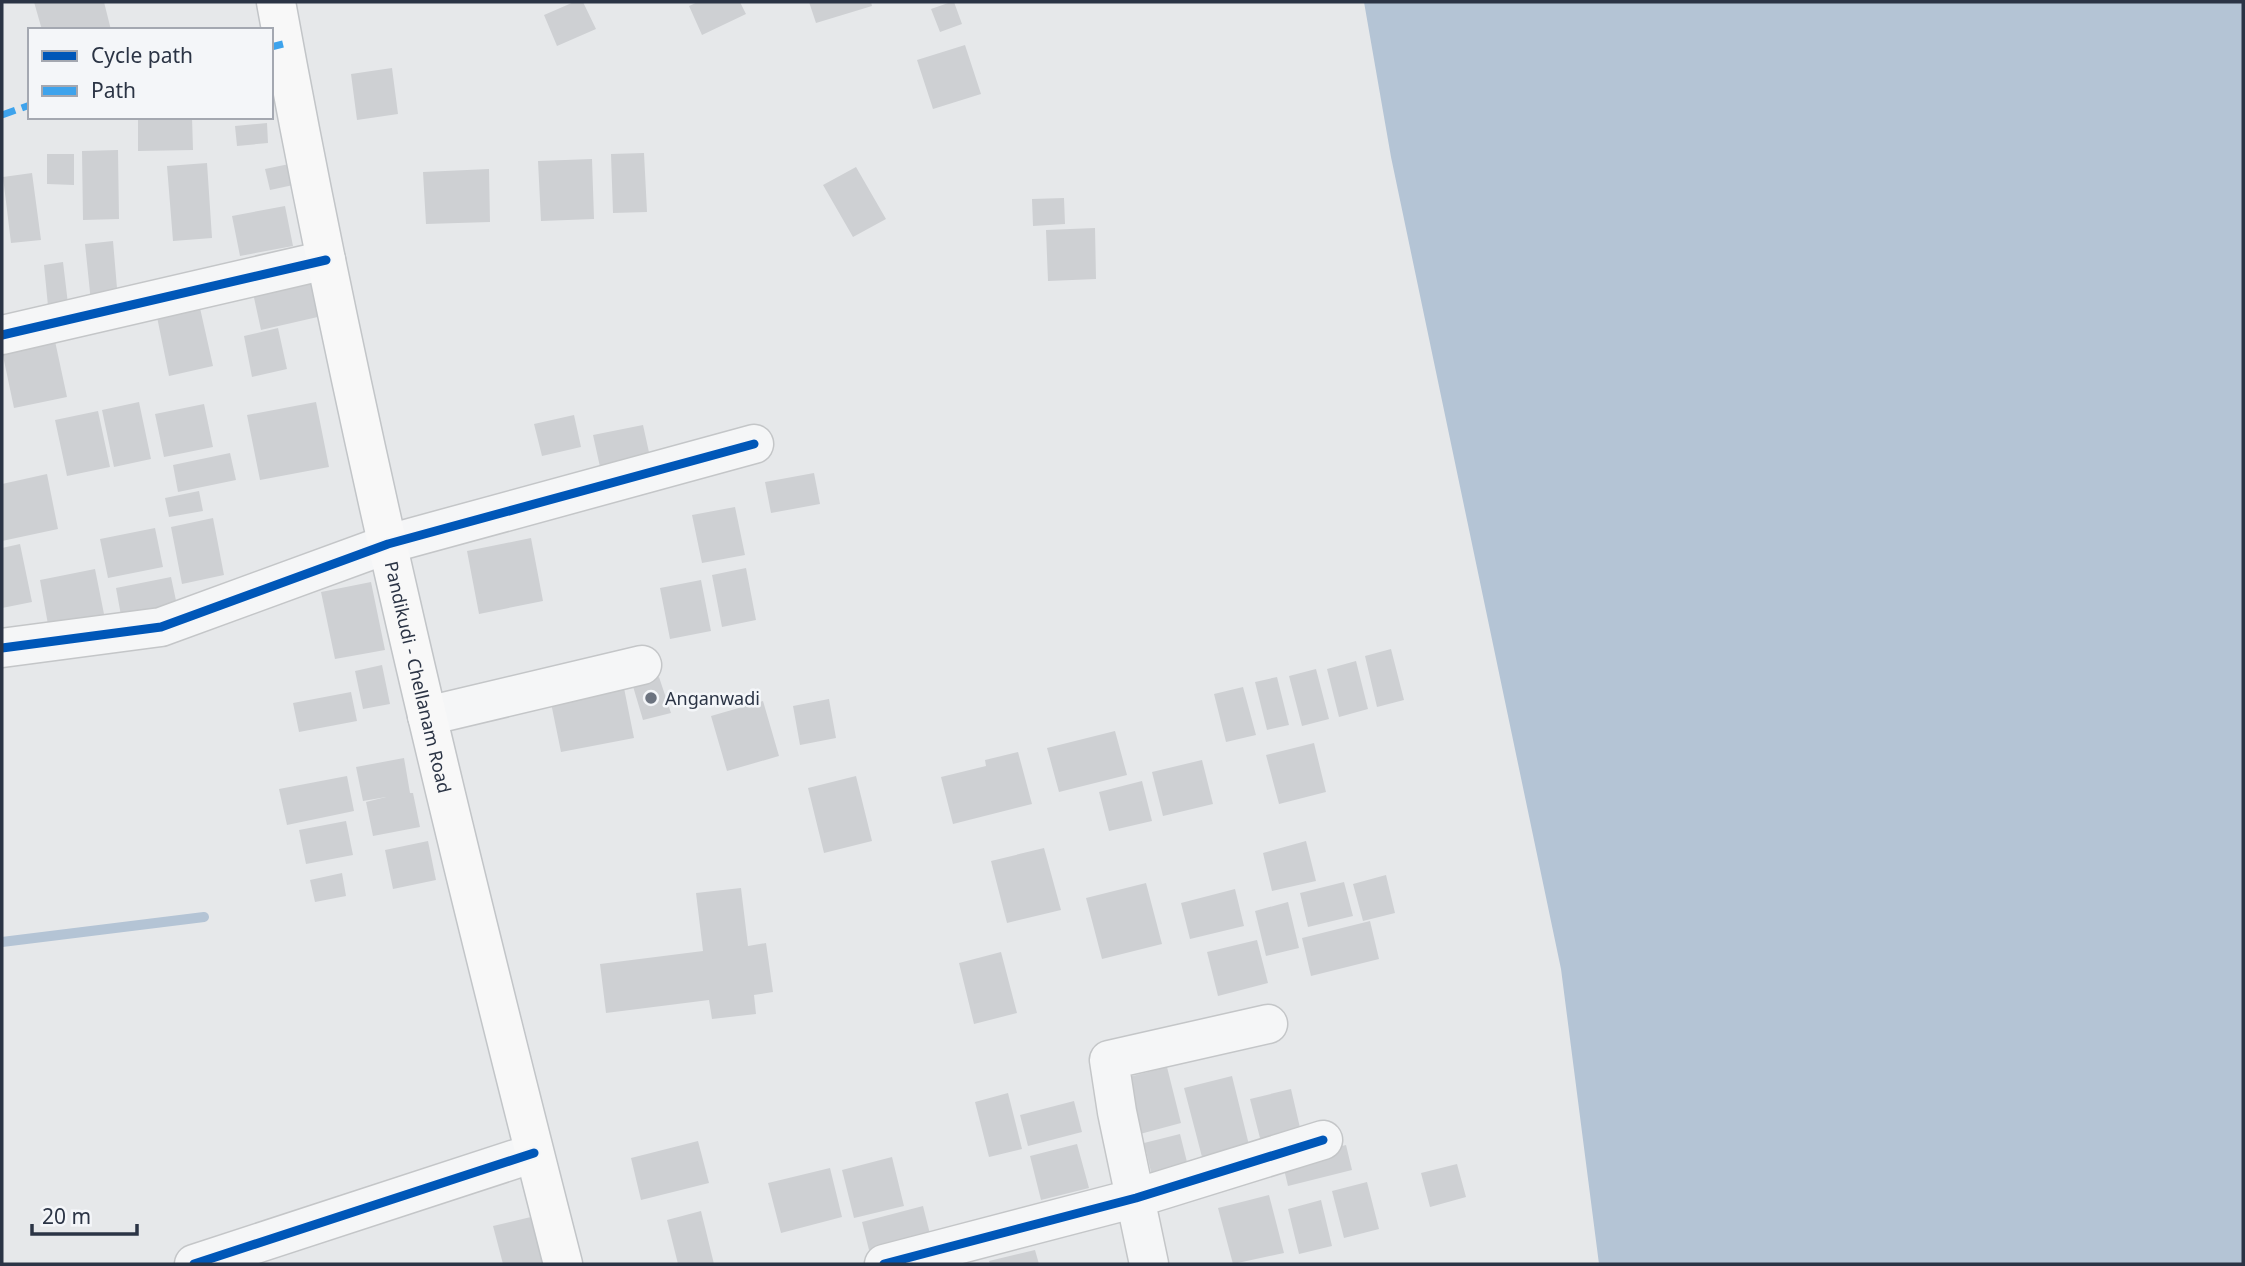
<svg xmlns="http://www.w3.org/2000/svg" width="2245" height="1266" font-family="'Noto Sans',sans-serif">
	<rect width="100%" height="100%" fill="#e6e8ea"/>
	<path fill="#b4c4d5" d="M1364,2h879v1262h-644l-38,-295 -170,-812z"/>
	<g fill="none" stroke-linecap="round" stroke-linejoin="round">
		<path stroke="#b4c4d5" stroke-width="10" d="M2,942l202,-25"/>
	</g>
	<path fill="#ced0d3" d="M34,2h70l7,28h-69z
		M574,2h9l13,27 -39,17 -13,-31z
		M698,2h42l6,12 -44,21 -13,-29z
		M809,2h62l1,4 -56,17z
		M951,2h3l8,22 -22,8 -9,-23z
		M965,45l16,49 -48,15 -16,-49z
		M392,68l6,46 -41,6 -6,-46z
		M138,117h54l1,33 -55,1z
		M267,123l1,20 -31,3 -2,-20z
		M118,150l1,69 -36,1 -1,-69z
		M644,153l3,59 -34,1 -2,-59z
		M47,154h27v31l-27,-1z
		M592,159l2,60 -53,2 -3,-60z
		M207,163l5,75 -39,3 -6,-75z
		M294,163l4,21 -28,6 -5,-21z
		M856,167l30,52 -33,18 -30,-52z
		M489,169l1,53 -64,2 -3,-52z
		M32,173l9,67 -30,3 -8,-66z
		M1064,198l1,26 -32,2 -1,-27z
		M285,206l8,40 -53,10 -8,-40z
		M1095,228l1,51 -48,2 -2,-51z
		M113,241l5,59 -27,2 -6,-58z
		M63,262l5,42 -20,2 -4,-41z
		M313,279l9,37 -61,14 -8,-37z
		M200,308l13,58 -44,10 -12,-59z
		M278,328l9,41 -35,8 -8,-41z
		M55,341l12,56 -53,11 -12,-57z
		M139,402l12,57 -37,8 -12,-57z
		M316,402l13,65 -69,13 -13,-65z
		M204,404l9,43 -49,10 -9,-43z
		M98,411l12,56 -43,9 -12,-56z
		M574,415l7,32 -39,9 -8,-32z
		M643,425l9,41 -50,10 -9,-41z
		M230,453l6,27 -58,12 -5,-27z
		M814,473l6,31 -49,9 -6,-31z
		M47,474l11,55 -56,12v-57z
		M199,491l4,20 -34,6 -4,-19z
		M735,507l10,48 -43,8 -10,-48z
		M213,518l11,57 -42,9 -11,-57z
		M155,528l8,39 -55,11 -8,-39z
		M531,538l12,63 -64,13 -12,-63z
		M20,544l12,58 -30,6v-60z
		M746,568l10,52 -34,7 -10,-52z
		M95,569l10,50 -56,11 -9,-50z
		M171,577l7,33 -56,11 -6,-33z
		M701,580l10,51 -41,8 -10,-51z
		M371,582l14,68 -50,9 -14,-67z
		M1391,649l13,51 -27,7 -12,-51z
		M1356,661l12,48 -29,8 -12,-48z
		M382,665l8,39 -27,5 -8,-38z
		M1316,669l13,50 -27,7 -13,-50z
		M659,677l12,36 -28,7 -11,-37z
		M1277,677l12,48 -22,5 -12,-48z
		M1243,687l13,48 -30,7 -12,-48z
		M624,688l10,50 -73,14 -10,-49z
		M351,692l6,29 -58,11 -6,-29z
		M829,699l7,39 -36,7 -7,-39z
		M763,701l16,55 -52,15 -16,-55z
		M1115,731l12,44 -68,17 -12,-44z
		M1314,743l12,49 -47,12 -13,-49z
		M1018,752l14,52 -79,20 -12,-47 45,-11 -1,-6z
		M404,758l6,35h3l7,34 -47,9 -7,-34 20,-5 -23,4 -7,-34z
		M1202,760l11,44 -50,12 -11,-44z
		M347,776l7,35 -67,14 -8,-36z
		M856,776l16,65 -48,12 -16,-65z
		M1142,781l10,40 -43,10 -10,-39z
		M346,821l7,34 -47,9 -7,-34z
		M428,841l8,39 -43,9 -8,-39z
		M1306,841l10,40 -44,10 -9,-38z
		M1044,848l17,62 -54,13 -16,-62z
		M342,873l4,23 -31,6 -5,-22z
		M1386,875l9,38 -32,8 -10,-37z
		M1344,882l9,34 -45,11 -8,-34z
		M1146,883l16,61 -60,15 -16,-61z
		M741,888l7,58 18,-3 7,49 -19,3 2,19 -44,5 -3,-19 -103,13 -6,-49 103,-13 -7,-58z
		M1235,889l9,37 -54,13 -9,-36z
		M1288,902l11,46 -33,8 -11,-45z
		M1370,921l9,38 -68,17 -9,-38z
		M1257,940l11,43 -50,13 -11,-44z
		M1001,952l16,61 -43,11 -15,-61z
		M1167,1067l14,56 -41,11 -15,-56z
		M1232,1076l17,69 -47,12 -18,-69z
		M1291,1089l10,43 -40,10 -11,-43z
		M1008,1093l14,56 -33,8 -14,-55z
		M1074,1101l8,31 -54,14 -8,-31z
		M1180,1134l11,44 -36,10 -11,-45z
		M698,1141l11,42 -68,17 -10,-42z
		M1077,1144l12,44 -48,12 -11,-44z
		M1346,1145l6,25 -64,16 -6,-25z
		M892,1157l12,49 -50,12 -12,-48z
		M1457,1164l9,33 -36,10 -9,-34z
		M830,1168l12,49 -61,16 -13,-50z
		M1367,1182l12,47 -35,9 -12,-47z
		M1269,1195l15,58 -51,11 -15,-56z
		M1321,1200l11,46 -33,8 -11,-45z
		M923,1206l7,28 -61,16 -7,-28z
		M701,1211l13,53h-36l-11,-44z
		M535,1216l12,48h-44l-10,-38z
		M1035,1250l4,14h-49l-1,-3z"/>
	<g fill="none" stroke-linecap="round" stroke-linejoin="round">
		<defs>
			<path id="minor" d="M2,335l324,-75
				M2,648l159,-21 227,-83 366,-100
				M427,716l215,-51
				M194,1264l340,-111
				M884,1264l252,-66 187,-58
				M1149,1264l-32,-152 -8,-52 159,-36"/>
			<g id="primary">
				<path id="s1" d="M276,2c77,424 180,844 287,1262"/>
			</g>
		</defs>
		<use href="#minor" stroke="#c4c6c8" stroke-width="41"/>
		<use href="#primary" stroke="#c2c5c8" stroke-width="41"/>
		<use href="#minor" stroke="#f5f6f7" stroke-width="38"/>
		<use href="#primary" stroke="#f8f8f8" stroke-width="38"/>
		<path stroke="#3ea3ec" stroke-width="7" stroke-dasharray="14 7" stroke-linecap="butt" d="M271,47l12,-3
			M2,115l28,-10"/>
		<defs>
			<path id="cycleway" d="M2,335l324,-75
				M2,648l159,-21 227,-83 366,-100
				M194,1264l340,-111
				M884,1264l252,-66 187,-58"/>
		</defs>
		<use href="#cycleway" stroke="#f4f6f9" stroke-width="13"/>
		<use href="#cycleway" stroke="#0057b8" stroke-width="9"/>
	</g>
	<circle fill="#6c737f" stroke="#f4f6f9" stroke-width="2.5" cx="651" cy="698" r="7"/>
	<g text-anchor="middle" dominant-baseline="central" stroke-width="5" stroke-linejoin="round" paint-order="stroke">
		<g font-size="18" fill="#2b3445" stroke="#f4f6f9">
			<text stroke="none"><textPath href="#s1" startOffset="690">Pandikudi - Chellanam Road</textPath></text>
		</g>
		<g font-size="18" fill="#2b3445" stroke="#f4f6f9" text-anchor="start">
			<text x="665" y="698">Anganwadi</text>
		</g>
	</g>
	<rect width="2245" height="1266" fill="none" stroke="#2b3445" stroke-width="7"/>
	<rect x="28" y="28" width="245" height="91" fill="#f4f6f9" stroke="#a4a8b1" stroke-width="2"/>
	<rect x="42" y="51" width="35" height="10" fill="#0057b8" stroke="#a4a8b1" stroke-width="2"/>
	<text x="91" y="63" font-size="21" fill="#2b3445">Cycle path</text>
	<rect x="42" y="86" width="35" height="10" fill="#3ea3ec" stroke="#a4a8b1" stroke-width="2"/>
	<text x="91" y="98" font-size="21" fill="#2b3445">Path</text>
	<path d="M32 1224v10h105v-10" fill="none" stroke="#2b3445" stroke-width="3.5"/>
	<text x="42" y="1224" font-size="21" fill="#2b3445" stroke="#f4f6f9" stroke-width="5" paint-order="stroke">20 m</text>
</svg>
